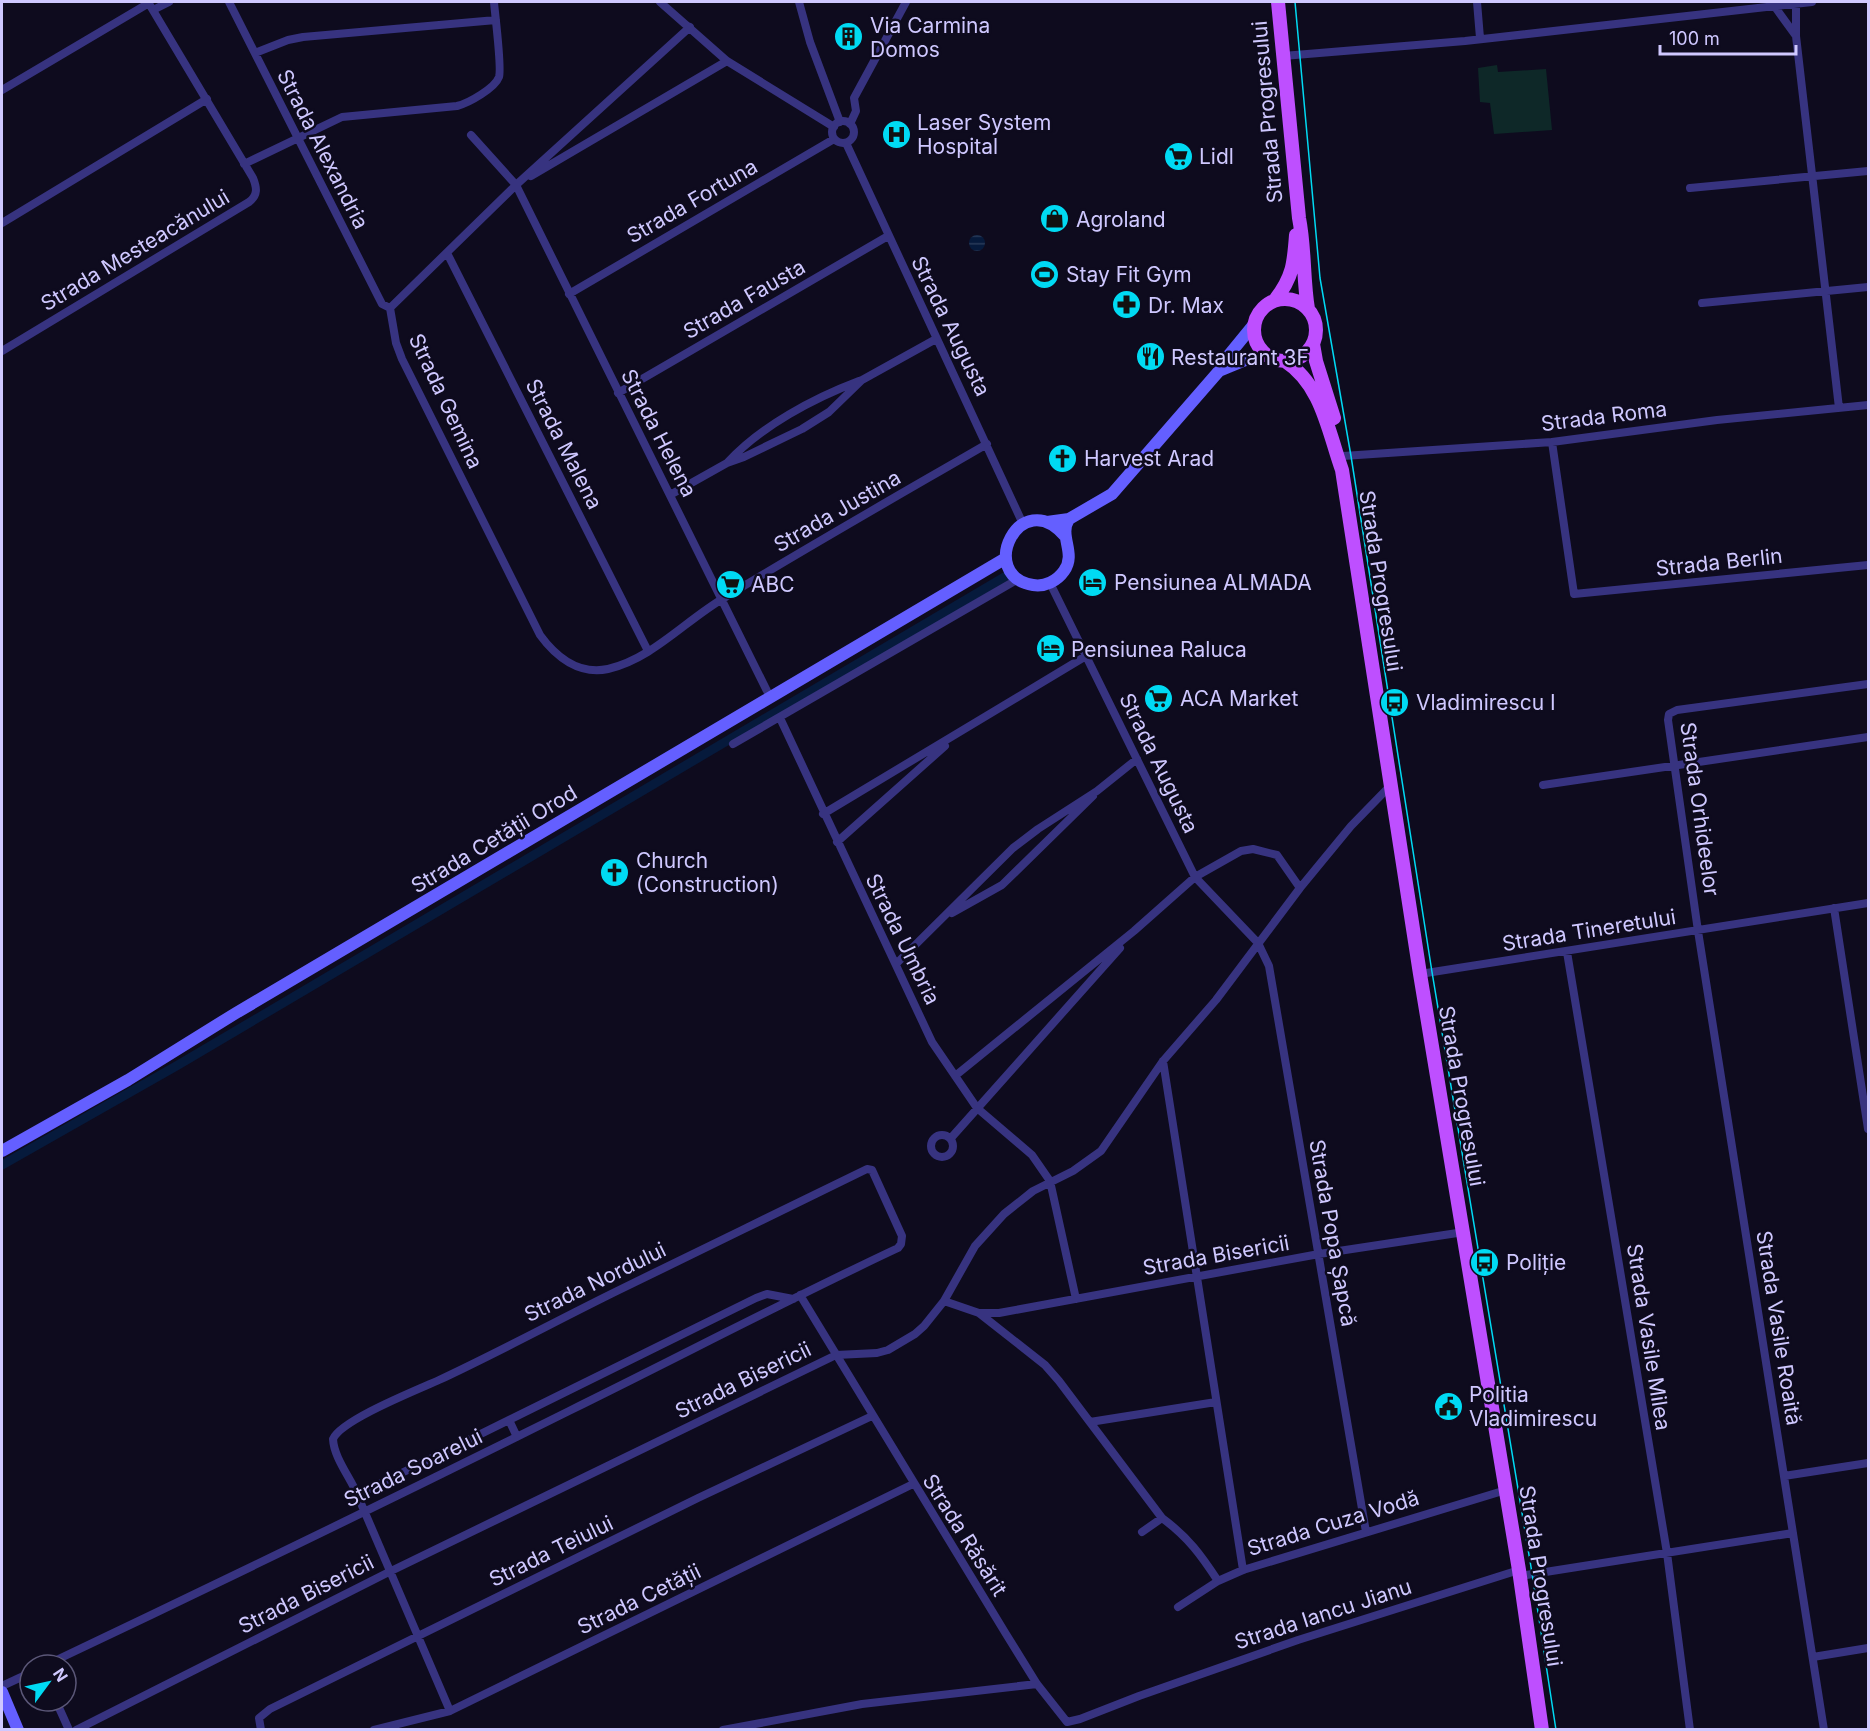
<svg xmlns="http://www.w3.org/2000/svg" width="1870" height="1731" font-family="Inter,sans-serif">
	<defs>
		<pattern id="water-rules" width="6" height="5" patternUnits="userSpaceOnUse" patternTransform="scale(1.5)"><rect width="6" height="5" fill="#061a3c"/><path d="M0 2.5h6" fill="none" stroke="#293a59"/></pattern>
	</defs>
	<rect width="100%" height="100%" fill="#0e0b1e"/>
	<path fill="#0e2828" d="M1497,65l1,7 48,-3 6,61 -58,4 -4,-31 -10,-1 -2,-34z"/>
	<path fill="url(#water-rules)" d="M969 243a8 8 0 1 1 16 0a8 8 0 1 1-16 0Z"/>
	<g fill="none" stroke-linecap="round" stroke-linejoin="round">
		<path stroke="#061a3c" stroke-width="9" d="M2,1165l176,-100 830,-490"/>
		<path stroke="#373380" stroke-width="8" d="M229,2l153,302 8,4
			M660,2l67,59 107,66
			M799,2l11,40 30,80
			M1477,2l3,36
			M1775,7l21,29 43,372
			M153,10l16,-8
			M1796,36v-32
			M255,53l33,-13 15,-3 193,-17
			M1283,56l182,-15 347,-39
			M2,90l147,-87
			M832 132a11 11 0 1 1 22 0a11 11 0 1 1-22 0Z
			M850,124l6,-13 -2,-13 52,-96
			M471,135l45,50 254,512
			M846,143l177,381
			M244,164l98,-47 115,-11c12,-3 38,-18 42,-29 3,-9 -4,-62 -5,-75
			M531,176l196,-115
			M1690,188l178,-17
			M2,223l205,-124
			M447,253l201,398
			M569,294l265,-155
			M1702,303l166,-16
			M390,308l6,35 6,16 138,276c16,22 39,40 68,34 44,-10 78,-49 116,-71 87,-53 175,-103 263,-154
			M390,308l126,-123 174,-158
			M2,351l247,-149c9,-7 8,-14 4,-24l-105,-176
			M618,393l270,-157
			M1552,442l22,152 294,-29
			M1343,456l209,-14 165,-22 151,-15
			M728,462c33,-36 86,-64 131,-81
			M670,495l57,-32 17,-6 58,-28 27,-17 33,-32 74,-41
			M1050,583l145,294 63,66 11,23 97,566
			M780,718l152,324 45,66 55,47 18,26 26,118
			M733,744l280,-162 7,-2
			M1543,785l325,-48
			M823,814l263,-158
			M837,842l108,-96
			M1834,908l34,221
			M952,913l50,-28 91,-89
			M1567,952l100,601 23,177
			M896,964l117,-116 25,-19 59,-38 40,-32
			M1420,974l448,-71
			M1163,1061l80,509
			M955,1076l179,-145 61,-54 46,-26 12,-2 24,6 23,33
			M931 1146a11 11 0 1 1 22 0a11 11 0 1 1-22 0Z
			M951,1138l169,-190
			M800,1295l206,339 31,50 30,38 13,-3 59,-23 159,-56 221,-70
			M944,1301l35,12h20l320,-59 145,-22
			M979,1313l66,52 14,16 103,137c26,19 39,37 56,63
			M509,1420l8,17
			M1090,1422l126,-20
			M1784,1476l84,-13
			M357,1495l399,-197 11,-4 26,5
			M1142,1532l20,-14
			M1520,1576l273,-43
			M1178,1607l40,-26 25,-11 263,-80
			M1813,1657l55,-9
			M46,1665c175,-83 350,-168 523,-254 110,-54 218,-111 329,-163l3,-4 1,-8 -30,-66 -5,-1c-83,41 -167,81 -250,122 -59,29 -118,61 -178,89 -22,10 -98,40 -106,59 1,19 17,38 24,55 31,72 62,145 93,217
			M2,1686l28,-13
			M56,1701l13,29
			M76,1730l313,-158 447,-217 41,-2 11,-3 27,-16 9,-8 20,-25 31,-55 29,-32 29,-23 40,-20 28,-20 62,-90 53,-61 84,-112 51,-62 40,-41
			M261,1730l-2,-12 11,-9 428,-211 174,-82
			M374,1730l76,-19 463,-227
			M723,1730l139,-26 175,-20
			M1824,1730l-126,-799 -30,-211 1,-6 8,-4 191,-26"/>
		<path stroke="#645fff" stroke-width="12" d="M1219,371l29,-12 19,-4
			M1047,522l22,-3 43,-25 107,-123 9,-15 27,-33
			M1065,536c-45,-52 -89,40 -32,49 12,2 24,-4 31,-14 13,-18 -6,-35 5,-52
			M2,1151l126,-71 108,-67 770,-455
			M2,1692l16,38"/>
		<path stroke="#be4fff" stroke-width="14" d="M1278,2l21,216c6,30 4,61 9,91
			M1254 330a31 31 0 1 1 62 0a31 31 0 1 1-62 0Z
			M1275,300c18,-23 19,-37 21,-65
			M1313,344l3,17 18,57
			M1285,361c37,24 43,70 57,109l78,504 99,596 23,160"/>
		<path stroke="#00daf3" stroke-width="1.5" d="M1295,2l25,276 31,178 81,516 100,601 24,157"/>
	</g>
	<defs>
		<symbol id="building-disc" viewBox="-11 -11 22 22"><circle r="9.5" fill="#00daf3" stroke="#0e0b1e"/><path d="M-4-6H4V6H1V3H-1V6H-4ZM-2.5-4.3h1.7v1.8h-1.7ZM.8-4.3h1.7v1.8H.8ZM-2.5-1h1.7V.8h-1.7ZM.8-1h1.7V.8H.8Z" fill="#111"/></symbol>
		<symbol id="hospital-disc" viewBox="-11 -11 22 22"><circle r="9.5" fill="#00daf3" stroke="#0e0b1e"/><path d="M-5-5h3v3.5h4V-5h3V5h-3V1.5h-4V5h-3Z" fill="#111"/></symbol>
		<symbol id="supermarket-disc" viewBox="-11 -11 22 22"><circle r="9.5" fill="#00daf3" stroke="#0e0b1e"/><path d="M-6-5.5h2.5l.6 2H6L4.5 2H-2.5L-4.4-4H-6ZM-1.5 3.2a1.3 1.3 0 1 0 .1 0ZM3 3.2a1.3 1.3 0 1 0 .1 0Z" fill="#111"/></symbol>
		<symbol id="shop-disc" viewBox="-11 -11 22 22"><circle r="9.5" fill="#00daf3" stroke="#0e0b1e"/><path d="M-5-2.5h2.3a2.7 3.5 0 0 1 5.4 0H5L5.5 6h-11ZM-1.5-2.5h3a1.5 2.3 0 0 0-3 0Z" fill="#111"/></symbol>
		<symbol id="stadium-disc" viewBox="-11 -11 22 22"><circle r="9.5" fill="#00daf3" stroke="#0e0b1e"/><path d="M0-5a6.5 5 0 1 0 0 10a6.5 5 0 1 0 0-10ZM-3.5-1.8h7v3.6h-7Z" fill="#111"/></symbol>
		<symbol id="pharmacy-disc" viewBox="-11 -11 22 22"><circle r="9.5" fill="#00daf3" stroke="#0e0b1e"/><path d="M-2-6h4v4h4v4h-4v4h-4v-4h-4v-4h4Z" fill="#111"/></symbol>
		<symbol id="restaurant-disc" viewBox="-11 -11 22 22"><circle r="9.5" fill="#00daf3" stroke="#0e0b1e"/><path d="M-5-6h1v4h1v-4h1v4h1v-4h1v5L-1.5 .5V6h-2V.5L-5-1ZM5-6V6H3V1.5H1.5Q1.5-4 5-6Z" fill="#111"/></symbol>
		<symbol id="church-disc" viewBox="-11 -11 22 22"><circle r="9.5" fill="#00daf3" stroke="#0e0b1e"/><path d="M-1.2-6h2.4v3.5h3.3v2.4h-3.3V6h-2.4V-.1h-3.3v-2.4h3.3Z" fill="#111"/></symbol>
		<symbol id="hotel-disc" viewBox="-11 -11 22 22"><circle r="9.5" fill="#00daf3" stroke="#0e0b1e"/><path d="M-6-4.5h1.5V1H6V5H4.5V3h-9V5H-6ZM-4 0a1.8 1.8 0 1 1 3.6 0ZM.5 0V-2.5h3Q6-2.5 6 0Z" fill="#111"/></symbol>
		<symbol id="bus-disc" viewBox="-11 -11 22 22"><circle r="9.5" fill="#00daf3" stroke="#0e0b1e"/><path d="M-5-6H5V4H4V6H2V4H-2V6H-4V4H-5ZM-3.5-4V0h7V-4ZM-3.5 1.2v1.5H-2V1.2ZM2 1.2v1.5H3.5V1.2Z" fill="#111"/></symbol>
		<symbol id="civic-disc" viewBox="-11 -11 22 22"><circle r="9.5" fill="#00daf3" stroke="#0e0b1e"/><path d="M-.6-6.5H3V-4.5H.6V-3L4-1V1h2V6H-6V1h2V-1L-.6-3ZM-1.2 2.5V6h2.4V2.5Z" fill="#111"/></symbol>
	</defs>
	<g fill-rule="evenodd">
		<use href="#building-disc" x="832" y="20" width="33" height="33"/>
		<use href="#hospital-disc" x="880" y="118" width="33" height="33"/>
		<use href="#supermarket-disc" x="1162" y="140" width="33" height="33"/>
		<use href="#shop-disc" x="1038" y="202" width="33" height="33"/>
		<use href="#stadium-disc" x="1028" y="258" width="33" height="33"/>
		<use href="#pharmacy-disc" x="1110" y="288" width="33" height="33"/>
		<use href="#restaurant-disc" x="1134" y="340" width="33" height="33"/>
		<use href="#church-disc" x="1046" y="442" width="33" height="33"/>
		<use href="#hotel-disc" x="1076" y="566" width="33" height="33"/>
		<use href="#supermarket-disc" x="714" y="568" width="33" height="33"/>
		<use href="#hotel-disc" x="1034" y="632" width="33" height="33"/>
		<use href="#supermarket-disc" x="1142" y="682" width="33" height="33"/>
		<use href="#bus-disc" x="1378" y="686" width="33" height="33"/>
		<use href="#church-disc" x="598" y="856" width="33" height="33"/>
		<use href="#bus-disc" x="1468" y="1246" width="33" height="33"/>
		<use href="#civic-disc" x="1432" y="1390" width="33" height="33"/>
	</g>
	<g text-anchor="middle" dominant-baseline="central" stroke-width="5" stroke-linejoin="round" paint-order="stroke">
		<g font-size="21" fill="#cfc8ff" stroke="#0e0b1e" text-anchor="start">
			<text x="870" y="25">Via Carmina<tspan x="870" dy="24">Domos</tspan></text>
			<text x="917" y="122">Laser System<tspan x="917" dy="24">Hospital</tspan></text>
			<text x="1199" y="156">Lidl</text>
			<text x="1076" y="219">Agroland</text>
			<text x="1066" y="274">Stay Fit Gym</text>
			<text x="1148" y="305">Dr. Max</text>
			<text x="1171" y="357">Restaurant 3F</text>
			<text x="1084" y="458">Harvest Arad</text>
			<text x="1114" y="582">Pensiunea ALMADA</text>
			<text x="751" y="584">ABC</text>
			<text x="1071" y="649">Pensiunea Raluca</text>
			<text x="1180" y="698">ACA Market</text>
			<text x="1416" y="702">Vladimirescu I</text>
			<text x="636" y="860">Church<tspan x="636" dy="24">(Construction)</tspan></text>
			<text x="1506" y="1262">Poliție</text>
			<text x="1469" y="1394">Politia<tspan x="1469" dy="24">Vladimirescu</tspan></text>
		</g>
		<g font-size="21" fill="#cfc8ff" stroke="#0e0b1e">
			<text transform="translate(1267 112) rotate(-95)">Strada Progresului</text>
			<text transform="translate(323 149) rotate(63)">Strada Alexandria</text>
			<text transform="translate(692 201) rotate(-30)">Strada Fortuna</text>
			<text transform="translate(135 250) rotate(-31)">Strada Mesteacănului</text>
			<text transform="translate(744 299) rotate(-30)">Strada Fausta</text>
			<text transform="translate(951 326) rotate(64)">Strada Augusta</text>
			<text transform="translate(446 401) rotate(65)">Strada Gemina</text>
			<text transform="translate(1604 416) rotate(-7)">Strada Roma</text>
			<text transform="translate(659 433) rotate(63)">Strada Helena</text>
			<text transform="translate(564 444) rotate(63)">Strada Malena</text>
			<text transform="translate(837 511) rotate(-30)">Strada Justina</text>
			<text transform="translate(1719 562) rotate(-6)">Strada Berlin</text>
			<text transform="translate(1381 581) rotate(81)">Strada Progresului</text>
			<text transform="translate(1159 763) rotate(64)">Strada Augusta</text>
			<text transform="translate(1700 809) rotate(82)">Strada Orhideelor</text>
			<text transform="translate(494 839) rotate(-31)">Strada Cetății Orod</text>
			<text transform="translate(1589 930) rotate(-9)">Strada Tineretului</text>
			<text transform="translate(903 939) rotate(64)">Strada Umbria</text>
			<text transform="translate(1462 1096) rotate(80)">Strada Progresului</text>
			<text transform="translate(1333 1233) rotate(80)">Strada Popa Șapcă</text>
			<text transform="translate(1216 1255) rotate(-10)">Strada Bisericii</text>
			<text transform="translate(595 1282) rotate(-26)">Strada Nordului</text>
			<text transform="translate(1779 1328) rotate(81)">Strada Vasile Roaită</text>
			<text transform="translate(1649 1337) rotate(81)">Strada Vasile Milea</text>
			<text transform="translate(743 1380) rotate(-26)">Strada Bisericii</text>
			<text transform="translate(413 1468) rotate(-26)">Strada Soarelui</text>
			<text transform="translate(1333 1523) rotate(-17)">Strada Cuza Vodă</text>
			<text transform="translate(965 1535) rotate(58)">Strada Răsărit</text>
			<text transform="translate(551 1551) rotate(-26)">Strada Teiului</text>
			<text transform="translate(1541 1576) rotate(81)">Strada Progresului</text>
			<text transform="translate(306 1594) rotate(-27)">Strada Bisericii</text>
			<text transform="translate(639 1599) rotate(-26)">Strada Cetății</text>
			<text transform="translate(1323 1614) rotate(-18)">Strada Iancu Jianu</text>
		</g>
	</g>
	<rect width="1870" height="1731" fill="none" stroke="#cfc8ff" stroke-width="6"/>
	<g transform="translate(48 1683) rotate(57)"><circle r="28" fill="#0e0b1e" stroke="#5b5778" stroke-width="1.5"/>
	<path d="M0-4.5L10 22L0 15L-10 22Z" fill="#00daf3"/>
	<text y="-9" font-size="16" font-weight="bold" text-anchor="middle" fill="#cfc8ff">N</text>
	</g>
	<path d="M1660 45v9h136v-9" fill="none" stroke="#cfc8ff" stroke-width="3"/>
	<text x="1669" y="45" font-size="18" fill="#cfc8ff" stroke="#0e0b1e" stroke-width="4.5" paint-order="stroke">100 m</text>
</svg>
